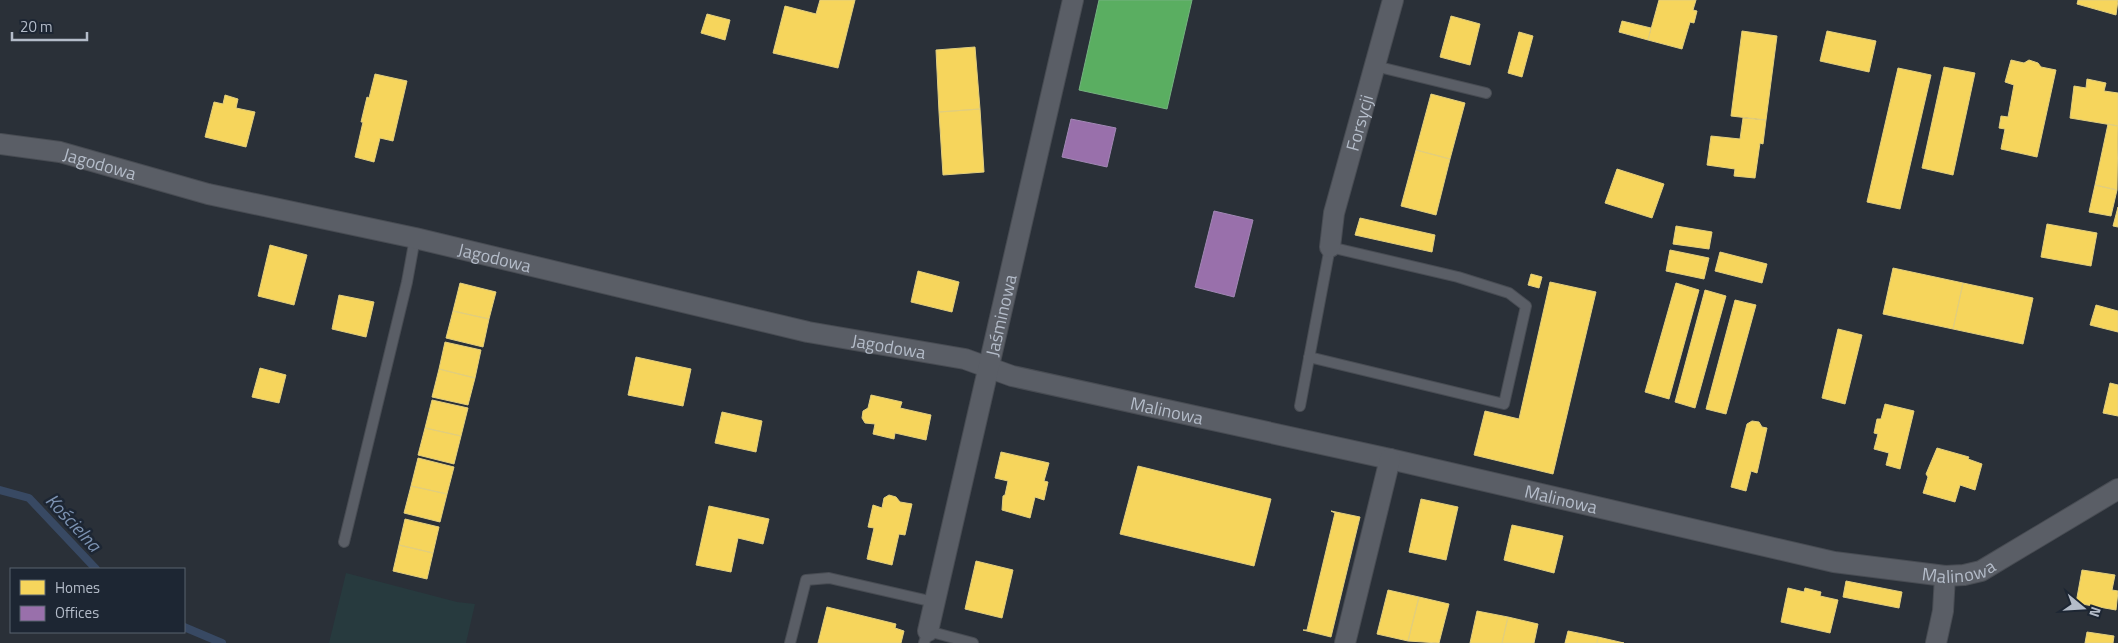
<svg xmlns="http://www.w3.org/2000/svg" width="2118" height="643" font-family="'Titillium Web',sans-serif">
	<rect width="100%" height="100%" fill="#2a3038"/>
	<path fill="#273a3e" d="M346,573l111,29 18,2 -9,39h-137z"/>
	<path fill="#f6d55c" stroke="#e2ce7d" d="M820,0h35l-17,68 -65,-15 12,-47 31,8z
		M1659,0h37l-3,10 4,1 -3,12 -4,-1 -8,27 -34,-9z
		M2078,0h40l-2,15 -39,-11z
		M707,14l23,6 -5,20 -24,-7z
		M1451,16l29,8 -10,41 -30,-8z
		M1622,21l29,7 -3,12 -29,-8z
		M1742,31l35,5 -11,84 -35,-4z
		M1827,31l49,10 -7,31 -49,-11z
		M1519,32l14,4 -11,41 -14,-4z
		M975,47l5,62 -41,3 -3,-62z
		M2011,60l13,3 5,-3 9,3 3,4 15,3 -19,87 -36,-8 4,-20 -6,-1 2,-12 7,1 6,-32 -9,-3z
		M1944,67l31,6 -22,102 -31,-7z
		M1898,68l33,7 -31,134 -33,-7z
		M375,74l32,7 -14,60 -13,-3 -6,24 -19,-5 8,-35h-2l6,-25 2,1z
		M2087,79l19,4 -2,8 14,2v33l-48,-8 4,-32 12,2z
		M1431,94l34,9 -15,56 -34,-9z
		M225,95l13,4 -2,9 19,4 -9,35 -41,-10 9,-35 9,2z
		M980,109l4,63 -41,3 -4,-63z
		M1743,118l23,2 -3,24 -3,-1 -5,35 -21,-2 1,-7 -28,-4 4,-29 29,3z
		M2108,124l10,2 -1,64 -22,-5z
		M1416,150l34,9 -14,56 -35,-9z
		M1617,169l47,15 -12,34 -47,-15z
		M2095,185l22,5 -6,26 -22,-4z
		M2118,207v20l-5,-1z
		M1360,218l75,17 -3,17 -77,-17z
		M2047,224l50,9 -6,33 -50,-9z
		M1676,226l36,6 -3,17 -36,-5z
		M270,245l37,10 -13,50 -36,-9z
		M1670,250l39,8 -5,21 -38,-8z
		M1720,252l47,12 -5,19 -47,-12z
		M1893,268l70,15 -10,46 -70,-15z
		M918,271l41,11 -7,30 -41,-10z
		M1531,274l11,3 -3,11 -11,-3z
		M1550,282l46,10 -43,182 -79,-19 11,-44 34,8z
		M460,283l36,9 -7,27 -36,-8z
		M1676,283l23,7 -30,109 -24,-7z
		M1963,283l70,15 -10,46 -70,-15z
		M1705,290l21,6 -31,112 -20,-6z
		M339,295l35,7 -8,35 -34,-8z
		M1735,300l21,5 -30,109 -20,-5z
		M2096,305l22,6v21l-28,-7z
		M453,311l36,8 -6,28 -37,-9z
		M1838,329l24,6 -17,69 -23,-6z
		M445,342l36,8 -6,28 -36,-9z
		M636,357l55,12 -8,37 -55,-11z
		M260,368l26,7 -7,28 -27,-6z
		M439,369l36,9 -7,27 -36,-8z
		M2110,383l8,2v31l-15,-3z
		M871,395l31,7 -2,6 31,7 -5,25 -31,-7 -1,6 -21,-5 2,-10 -10,-1 -3,-5 1,-7 5,-3z
		M432,400l36,8 -7,28 -36,-8z
		M1885,404l29,7 -14,58 -14,-4 3,-12 -15,-4 4,-15 -4,-1 3,-14h4z
		M722,412l40,9 -6,31 -41,-9z
		M1752,421l7,1 3,5 5,1 -10,45 -6,-2 -5,20 -15,-4 16,-63z
		M425,428l36,8 -7,28 -36,-9z
		M1937,448l32,9 -1,2 14,5 -7,26 -15,-5 -5,17 -32,-9 5,-16 -2,-3z
		M1001,452l48,11 -5,18 4,1 -4,18 -9,-3 -5,21 -28,-8 1,-14 2,-1 3,-14 -13,-3z
		M418,458l36,9 -7,27 -36,-8z
		M1138,466l133,33 -17,67 -134,-32z
		M411,486l36,8 -7,28 -36,-9z
		M889,495l7,2 4,5 12,2 -7,31 -6,-1 -7,31 -25,-6 7,-31 -6,-1 5,-22 9,3 2,-10z
		M1421,499l37,8 -12,53 -37,-8z
		M709,506l60,13 -6,25 -25,-6 -7,34 -35,-7z
		M1331,511l29,6 -29,120 -28,-7h4l28,-117z
		M405,519l34,8 -6,26 -34,-8z
		M1512,525l51,11 -9,37 -50,-13z
		M399,545l34,8 -6,26 -34,-8z
		M976,561l37,9 -11,48 -37,-9z
		M2082,570l33,5 -3,15 6,1 -2,19 -40,-7z
		M1846,581l56,11 -3,16 -56,-11z
		M1788,588l16,4 1,-4 16,4 -1,4 18,4 -8,33 -49,-11z
		M1388,590l31,7 -11,44 -31,-7z
		M1419,597l30,7 -10,39 -31,-2z
		M827,607l69,17 -1,4 9,3 -3,12h-83z
		M1477,611l31,6 -6,26h-32z
		M1508,617l30,7 -4,19h-32z
		M1568,631l30,6 -1,6h-32z
		M2087,632l27,4 -1,7h-28z
		M1598,637l26,6h-27z"/>
	<path fill="#9970ab" stroke="#a187b4" d="M1071,119l45,9 -9,39 -45,-10z
		M1214,211l39,9 -19,77 -39,-10z"/>
	<path fill="#5aae61" stroke="#75b280" d="M1099,0h93l-25,109 -88,-19z"/>
	<g fill="none" stroke-linecap="round" stroke-linejoin="round">
		<path stroke="#384963" stroke-width="8" d="M0,490l29,8 67,71
			M184,627l38,16"/>
		<defs>
			<path id="service" d="M1375,66l111,27
				M1300,406l30,-159 128,30 51,16 17,13 -22,98 -195,-47
				M344,542l63,-260 8,-44
				M790,643l16,-63 23,-2 105,24
				M924,643l4,-12 45,12"/>
			<g id="minor">
				<path id="s1" d="M0,144l60,8 148,42 207,44 393,94 157,27 47,17 378,83 444,103 111,14 19,-1 17,-4 137,-82"/>
				<path id="s2" d="M1330,247l4,-34 59,-213"/>
				<path id="s3" d="M928,631l145,-631"/>
				<path d="M1345,643l45,-184"/>
				<path d="M1936,643l7,-32 2,-35"/>
			</g>
		</defs>
		<use href="#service" stroke="#484c53" stroke-width="12"/>
		<use href="#minor" stroke="#484c53" stroke-width="22"/>
		<use href="#service" stroke="#5a5e66" stroke-width="10"/>
		<use href="#minor" stroke="#5a5e66" stroke-width="20"/>
	</g>
	<g text-anchor="middle" dominant-baseline="central" stroke-width="5" stroke-linejoin="round" paint-order="stroke">
		<g font-size="18" fill="#b4bcc9" stroke="#1d2633">
			<text stroke="none"><textPath href="#s2" startOffset="128">Forsycji</textPath></text>
			<text stroke="none"><textPath href="#s1" startOffset="102">Jagodowa</textPath></text>
			<text stroke="none"><textPath href="#s1" startOffset="508">Jagodowa</textPath></text>
			<text stroke="none"><textPath href="#s3" startOffset="324">Jaśminowa</textPath></text>
			<text stroke="none"><textPath href="#s1" startOffset="912">Jagodowa</textPath></text>
			<text stroke="none"><textPath href="#s1" startOffset="1198">Malinowa</textPath></text>
			<text stroke="none"><textPath href="#s1" startOffset="1602">Malinowa</textPath></text>
			<text stroke="none"><textPath href="#s1" startOffset="2008">Malinowa</textPath></text>
		</g>
		<g font-size="19" font-style="italic" fill="#7c92b1" stroke="#1d2633">
			<text transform="translate(74 522) rotate(47)">Kościelna</text>
		</g>
	</g>
	<rect x="10" y="568" width="175" height="65" fill="#1d2633" stroke="#59626f"/>
	<rect x="20" y="580" width="25" height="15" fill="#f6d55c" stroke="#59626f"/>
	<text x="55" y="593" font-size="15" fill="#b4bcc9">Homes</text>
	<rect x="20" y="606" width="25" height="15" fill="#9970ab" stroke="#59626f"/>
	<text x="55" y="618" font-size="15" fill="#b4bcc9">Offices</text>
	<g transform="translate(2083 608) rotate(108)" stroke="#1d2633" stroke-width="4" paint-order="stroke">
	<path d="M0-4L9 19L0 12L-9 19Z" fill="#b4bcc9"/>
	<text y="-8" font-size="14" font-weight="bold" text-anchor="middle" fill="#b4bcc9">N</text>
	</g>
	<path d="M12 32v8h75v-8" fill="none" stroke="#b4bcc9" stroke-width="2.5"/>
	<text x="20" y="32" font-size="15" fill="#b4bcc9" stroke="#1d2633" stroke-width="4" paint-order="stroke">20 m</text>
</svg>
